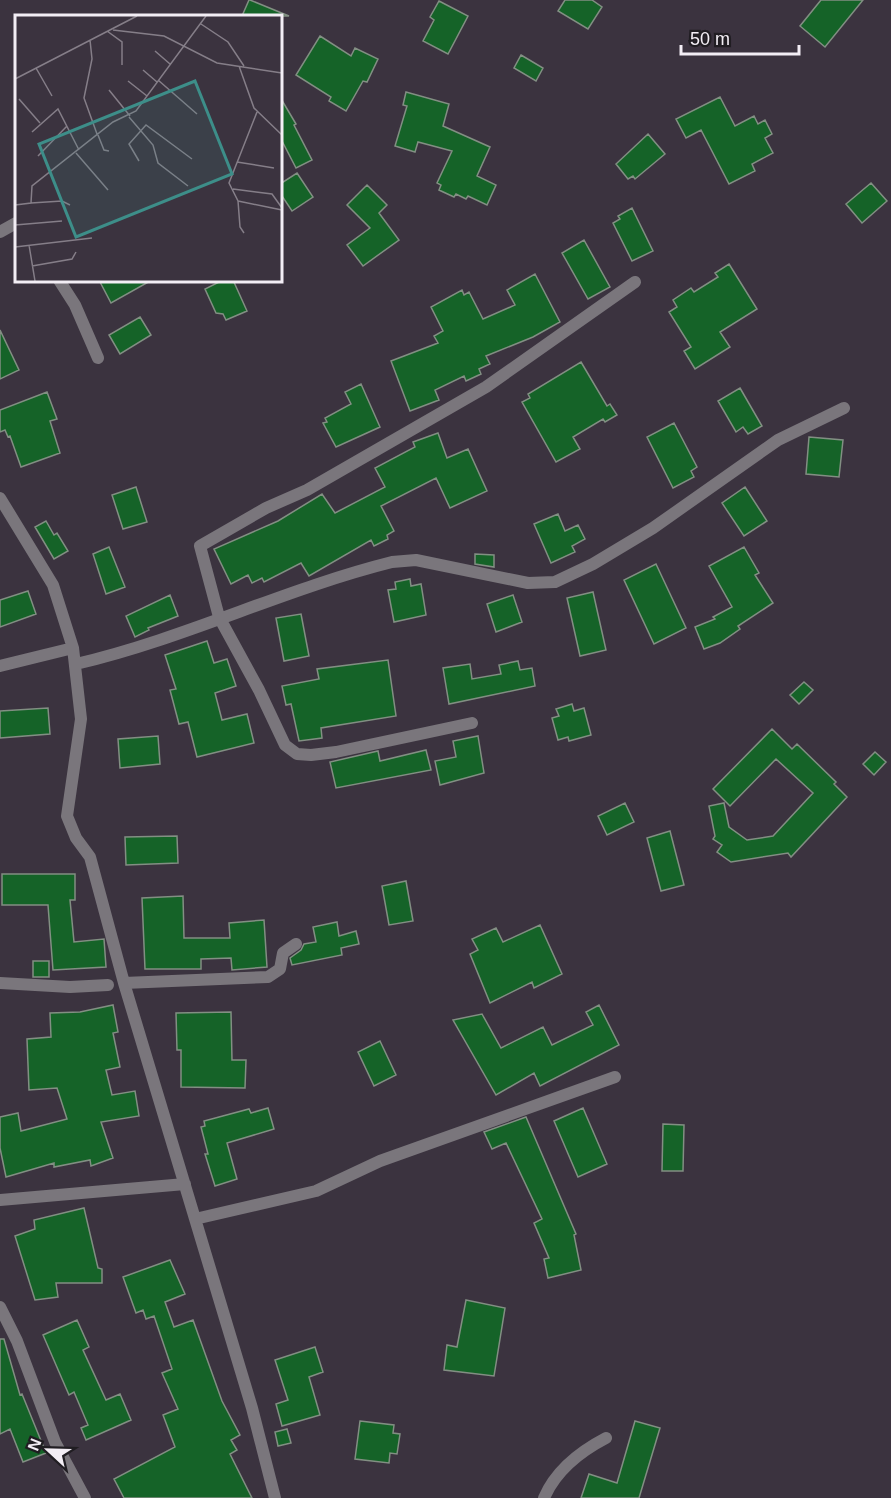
<svg xmlns="http://www.w3.org/2000/svg" width="891" height="1498" font-family="Arial,sans-serif">
	<rect width="100%" height="100%" fill="#3b333f"/>
	<path fill="#156328" stroke="#828f83" stroke-width="1.5" d="M249,0h1l39,16h-47z
		M565,0h27l10,7 -14,22 -30,-18z
		M821,0h42l-38,47 -25,-21z
		M439,1l29,15 -20,38 -25,-13 11,-21 -4,-3z
		M320,36l31,20 4,-8 23,11 -11,23 -4,-1 -17,30 -17,-10 2,-4 -35,-22z
		M521,55l22,13 -7,13 -22,-13z
		M406,92l43,12 -6,22 47,21 -13,29 19,9 -9,20 -19,-9 -2,3 -10,-5 -2,3 -15,-7 2,-5 -4,-2 15,-32 -34,-9 -3,10 -20,-6 12,-40 -4,-1z
		M280,97l16,27 -2,1 18,35 -16,8 -16,-31z
		M720,97l15,29 19,-10 4,8 7,-4 7,14 -7,4 8,15 -21,11 3,7 -26,13 -28,-54 -15,8 -10,-19z
		M648,134l17,20 -30,25 -2,-3 -5,3 -12,-15z
		M297,173l16,24 -21,14 -12,-18v-9z
		M871,183l16,18 -25,22 -16,-19z
		M367,185l20,20 -8,8 20,27 -36,26 -16,-21 23,-17 -23,-23z
		M632,208l21,43 -21,10 -19,-38 7,-4 -2,-3z
		M584,240l26,47 -22,12 -26,-46z
		M729,264l28,45 -37,23 10,15 -35,22 -11,-18 7,-4 -22,-35 8,-5 -4,-7 18,-12 3,4 24,-15 -3,-4z
		M535,274l25,48 -27,15 -47,19 4,8 -11,5 2,5 -15,7 -2,-5 -29,14 4,10 -29,11 -19,-50 47,-18 -4,-7 9,-5 -12,-24 31,-17 2,5 5,-3 14,27 32,-14 -8,-15z
		M99,280h53l-41,23z
		M223,280h10l14,31 -21,9 -3,-6 -7,-1 -11,-24z
		M140,317l11,18 -31,19 -11,-19z
		M0,330l19,40 -19,9z
		M581,362l26,44 3,-2 7,11 -12,7 -2,-3 -30,18 7,12 -24,13 -34,-60 8,-4 -2,-4z
		M361,384l19,43 -44,20 -13,-24 4,-1 -2,-4 26,-14 -6,-12z
		M740,388l22,38 -14,8 -5,-7 -7,5 -18,-31z
		M47,392l10,27 -7,2 10,32 -39,14 -11,-31 -2,1 -3,-7 -5,2v-22z
		M674,423l23,44 -6,4 3,6 -21,11 -26,-51z
		M438,433l9,25 21,-9 19,42 -37,17 -14,-30 -55,28 13,25 -7,4 1,4 -14,7 -3,-6 -62,36 -8,-13 -37,19 -2,-4 -10,5 -4,-8 -17,9 -17,-35 64,-28 44,-27 13,19 50,-26 -10,-19 40,-21 -2,-5z
		M809,437l34,3 -4,37 -33,-3z
		M136,487l11,35 -24,7 -11,-34z
		M745,487l22,34 -23,15 -22,-33z
		M558,514l7,17 13,-6 7,14 -13,7 3,6 -24,11 -17,-39z
		M46,521l8,14 3,-2 11,18 -14,8 -19,-32z
		M109,547l16,40 -19,7 -13,-40z
		M744,547l15,26 -4,2 18,28 -35,23 2,3 -20,14 -16,6 -9,-22 20,-8 -2,-2 19,-10 -23,-41z
		M475,554l19,1v12l-19,-3z
		M656,564l30,64 -32,16 -30,-64z
		M410,579l1,7 10,-2 5,31 -32,7 -6,-32 8,-1 -1,-7z
		M28,591l8,23 -36,13v-27z
		M593,592l13,58 -26,6 -13,-58z
		M170,595l8,21 -30,12 1,2 -14,7 -9,-21z
		M513,595l9,27 -26,10 -9,-28z
		M301,614l8,42 -25,5 -8,-43z
		M207,641l7,22 13,-4 9,27 -21,7 7,27 25,-6 7,29 -57,14 -9,-35 -9,2 -9,-34 6,-1 -11,-34z
		M388,660l8,56 -75,12 1,10 -23,3 -8,-37 -5,1 -4,-19 37,-7 -2,-10z
		M518,661l2,9 12,-2 3,18 -86,18 -6,-36 27,-4 2,15 29,-5 -2,-9z
		M804,682l9,8 -14,14 -9,-9z
		M572,704l2,7 10,-3 7,27 -22,6 -1,-4 -10,3 -6,-22 7,-2 -3,-7z
		M48,708l2,26 -50,4v-27z
		M772,729l20,20 5,-5 39,38 -2,2 13,13 -56,60 -3,-4 -57,9 -14,-10 5,-7 -9,-6 2,-3 -6,-30 15,-3 5,24 18,13 26,-4 40,-43 -37,-34 -46,47 -17,-17z
		M158,736l2,28 -40,4 -2,-29z
		M478,736l6,37 -44,12 -5,-24 21,-4 -3,-16z
		M426,750l5,20 -95,18 -6,-26 48,-11 2,10z
		M875,752l11,10 -12,13 -11,-11z
		M625,803l9,19 -27,13 -9,-19z
		M670,831l14,54 -23,6 -14,-53z
		M177,836l1,27 -52,2 -1,-28z
		M2,874h73v26h-5l4,42 30,-3 2,28 -53,3 -5,-65h-46z
		M406,881l7,40 -24,4 -7,-39z
		M183,896l1,42h46l-1,-15 35,-3 3,47 -35,3 -1,-12 -30,1v10h-56l-3,-71z
		M337,922l2,14 17,-5 3,13 -18,4 1,7 -50,10 -2,-7 11,-8 3,-6 12,-2 -3,-15z
		M540,925l22,49 -28,14 -2,-6 -42,21 -20,-49 8,-4 -6,-11 24,-11 7,14z
		M33,961h16v16h-16z
		M113,1005l5,27 -5,1 7,34 -14,3 6,25 23,-4 4,25 -38,6 12,36 -22,8 -1,-6 -36,7v-4l-48,14 -6,-29v-31l18,-4 3,18 46,-12 -10,-31 -28,2 -2,-51 24,-2 -1,-24 30,-1z
		M599,1005l20,40 -79,41 -6,-13 -38,22 -43,-75 29,-6 19,34 42,-21 9,18 41,-20 -7,-13z
		M231,1012l1,48h14l-1,28 -64,-1v-37h-4l-1,-37z
		M380,1041l16,34 -22,11 -16,-34z
		M268,1108l6,21 -47,14 10,36 -22,7 -10,-32h3l-7,-27 4,-1 -1,-5 45,-12 2,4z
		M583,1108l24,56 -29,13 -24,-56z
		M526,1117l50,117 -2,1 7,35 -33,8 -4,-19 5,-1 -15,-35 8,-4 -36,-76 -14,6 -8,-17z
		M663,1124l21,1 -1,46h-21z
		M84,1208l14,60 4,1v14h-46l2,14 -23,3 -20,-64 20,-7 -1,-9z
		M170,1260l15,34 -20,8 9,25 19,-7 29,81 18,34 -9,5 6,10 -7,4 22,44h-128l-10,-19 61,-32 -12,-32 15,-6 -16,-36 10,-4 -18,-53 -8,3 -3,-9 -7,3 -13,-36z
		M466,1300l39,8 -11,68 -50,-6 3,-25 10,2z
		M77,1320l12,27 -6,3 23,50 14,-6 11,26 -45,20 -5,-12 7,-3 -14,-33 -5,3 -26,-60z
		M0,1339h4l16,56 2,-1 24,59 -23,9 -13,-33 -10,5z
		M315,1347l8,25 -14,5 11,38 -38,11 -6,-22 12,-4 -13,-40z
		M360,1421l34,4 -1,8 7,1 -3,20 -7,-1 -1,10 -34,-4z
		M635,1421l25,7 -21,70h-58l8,-24 28,9z
		M287,1429l4,14 -13,3 -3,-14z"/>
	<g fill="none" stroke-linecap="round" stroke-linejoin="round">
		<path stroke="#7a767c" stroke-width="12" d="M0,232l16,-9
			M59,280l16,25 23,53
			M0,498l53,87 20,63 8,71 -14,97 9,22 14,19 34,126 128,425 23,90
			M76,664c108,-25 208,-75 316,-102l24,-2 112,23 27,-1 38,-18 60,-36 125,-88 66,-32
			M0,666l73,-18
			M472,723l-136,29 -25,3 -14,-1 -12,-9 -26,-55 -40,-73 -19,-71 66,-38 41,-18 179,-103 149,-105
			M0,983l70,4 38,-2
			M124,983l144,-6 12,-8 3,-16 13,-9
			M0,1200l185,-16
			M195,1219l121,-28 64,-30 235,-84
			M0,1307l17,34 38,101 30,56
			M544,1498c12,-28 37,-47 62,-60"/>
	</g>
	<g transform="translate(15 15)">
		<rect width="267" height="267" fill="#3b333f"/>
		<path fill="none" stroke="#857e88" stroke-width="1.5" d="M186,9l27,18 16,24M98,15l51,6 53,27 65,10M92,16l15,11v23M75,25l2,19 -8,39 13,36M140,36l15,13M224,51l15,42 28,27M21,53l16,28M128,55l14,12M0,64l122,-63M143,65l39,34M113,66l19,15M94,75l21,26M4,84l21,24M114,102l24,28 5,18 30,23M17,117l26,-23 21,41M83,120l6,15 5,1M61,138l32,37M23,141l29,-30M124,146l-10,-17 17,-19 46,34M222,147l37,6M218,174l39,5 10,14M223,186l44,9M16,188l31,-2 8,4M0,190l16,-2 1,-17 81,-64 23,-11 70,-95M0,210l47,-4M229,218l-4,-6 -2,-26 -9,-18 28,-71M14,230l6,36M0,232l77,-9M17,251l40,-7 4,-7"/>
		<path fill="#3d8e89" fill-opacity="0.15" stroke="#3d8e89" stroke-width="3" d="M180,66l37,93 -156,63 -37,-93z"/>
		<rect width="267" height="267" fill="none" stroke="#f3eef5" stroke-width="3"/>
	</g>
	<g transform="translate(48 1450) rotate(292)" stroke="#201d22" stroke-width="4.5" paint-order="stroke">
	<path d="M0-4.5L10 22L0 15L-10 22Z" fill="#f3eef5"/>
	<text y="-9" font-size="16" font-weight="bold" text-anchor="middle" fill="#f3eef5">N</text>
	</g>
	<path d="M681 45v9h118v-9" fill="none" stroke="#f3eef5" stroke-width="3"/>
	<text x="690" y="45" font-size="18" fill="#f3eef5" stroke="#201d22" stroke-width="4.5" paint-order="stroke">50 m</text>
</svg>
